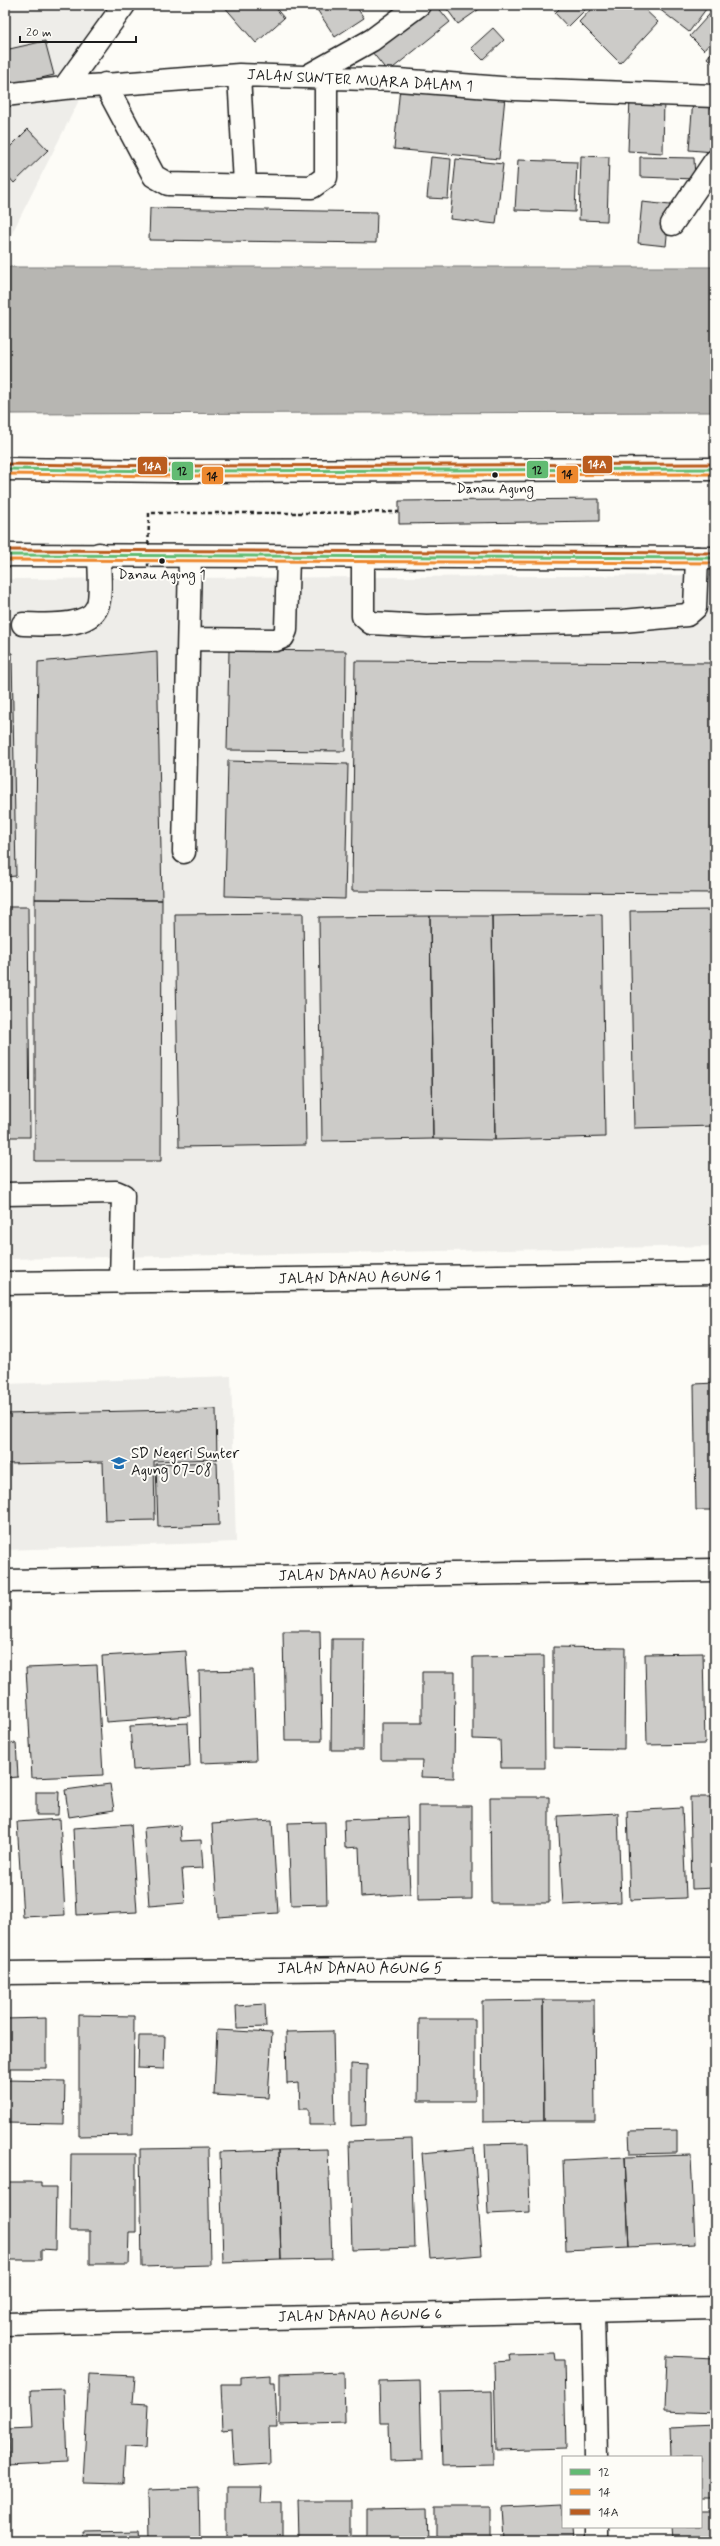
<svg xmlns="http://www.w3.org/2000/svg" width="720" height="2546" font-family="Mynerve,sans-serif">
	<rect width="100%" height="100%" fill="#fdfcf7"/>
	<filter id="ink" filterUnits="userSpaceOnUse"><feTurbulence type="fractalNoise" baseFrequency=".025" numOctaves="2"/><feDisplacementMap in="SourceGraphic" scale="8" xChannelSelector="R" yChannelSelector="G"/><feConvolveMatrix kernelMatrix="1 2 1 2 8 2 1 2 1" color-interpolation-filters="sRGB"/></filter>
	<g filter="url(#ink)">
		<path fill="#eeede9" d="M5,5h122l-122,242z
			M715,575v671l-710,13v-680z
			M231,1376l5,166 -231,8v-166z"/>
		<path fill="#b7b6b2" stroke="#797876" d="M5,267h710v145l-710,2z"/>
		<path fill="#cccbc8" stroke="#1c1c1c" d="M223,5h50l11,13 -28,25z
			M314,5h41l9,13 -29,19z
			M429,5h7l14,17 -62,50 -16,-20z
			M444,5h41l-27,19z
			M563,5h27l-22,22 -13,-14z
			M595,5h45l18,17 -38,41 -41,-41z
			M654,5h55l-20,27z
			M715,8v29l-11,13 -14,-14z
			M493,28l11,12 -21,20 -12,-12z
			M45,41l9,34 -47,11 -2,-36z
			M715,48v17l-8,-7z
			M400,87l105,10 -6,62 -105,-10z
			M630,97l34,1 -1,55 -35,-2z
			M693,99l22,1 -1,52 -25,-2z
			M28,129l20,21 -34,33 -9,-10v-21z
			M581,156l28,1 -2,64 -28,-1z
			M431,157l20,2 -3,40 -21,-1z
			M640,157l54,1 1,21 -55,-2z
			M456,159l47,5 -7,60 -46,-5z
			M518,160l59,2 -2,50 -60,-2z
			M642,202l28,3 -4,41 -28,-3z
			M150,208l227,4 -1,31 -227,-3z
			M599,499v22l-200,3v-23z
			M229,650l117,1 -1,100 -118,-1z
			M157,651l5,249 -127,-1 3,-237z
			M5,653h7l4,223 -11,1z
			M355,661l360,2v230l-363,-2z
			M228,761l120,3 -3,135 -120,-3z
			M35,899l127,1 -1,261h-126z
			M5,907h23l2,230h-25z
			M715,910v216l-81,2 -4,-217z
			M303,913l3,232 -127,2 -4,-233z
			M602,914l3,223 -110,3 -3,-224z
			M430,916l3,223 -111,2 -3,-224z
			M430,916h62l3,224 -62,-1z
			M715,1383v127h-19l-2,-126z
			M216,1409l1,50 -63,2 1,59 -50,1 -2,-59 -98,2v-50z
			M217,1462l2,63 -61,2 -2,-63z
			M283,1631h37l2,110h-37z
			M332,1639h32l-1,111h-32z
			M553,1647l72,1 -1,101 -71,-1z
			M186,1651l4,65 -84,6 -4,-66z
			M703,1653l2,91 -58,1 -2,-91z
			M544,1656l1,112h-44l-1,-28 -27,-1v-82z
			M97,1665l6,110 -71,3 -6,-110z
			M253,1670l3,91 -55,2 -2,-92z
			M422,1672h33l-1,106 -33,-1 1,-17h-41v-37h41z
			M188,1723l2,44 -57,3 -3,-44z
			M16,1743l2,34 -13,1v-34z
			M110,1784l4,26 -45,7 -4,-27z
			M36,1792h23l-1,23h-22z
			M490,1797h59v106h-58z
			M690,1797h25v91l-23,1z
			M418,1806h54v93l-54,1z
			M682,1808l4,90 -56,2 -3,-89z
			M618,1813l3,89 -58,3 -5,-89z
			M407,1817l3,77 -49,3 -2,-50 -14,1 -1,-28z
			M60,1819l5,96 -42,2 -6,-95z
			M272,1820l6,93 -60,4 -6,-93z
			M325,1822l2,82 -36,1 -3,-82z
			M131,1824l6,88 -60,3 -4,-87z
			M180,1825l1,16 20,-1 2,28 -21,1 3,34 -36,3 -5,-78z
			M543,2000l1,121 -61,1 -1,-121z
			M543,2000h51l1,121h-51z
			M265,2004l1,23 -29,1 -1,-22z
			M79,2015l55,1 -1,119 -54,1z
			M46,2018v50h-41v-49z
			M419,2019h56v82h-57z
			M217,2030l55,3 -4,65 -54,-3z
			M333,2031l2,94h-26v-16h-9l-1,-26 -12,1 -1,-52z
			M139,2036h26l-1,33 -26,-1z
			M351,2064l16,1 -1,60 -15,1z
			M5,2080l60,1 -1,43 -59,-1z
			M677,2130v23l-47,1 -1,-23z
			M412,2139l3,109 -63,2 -3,-109z
			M528,2143l2,69 -42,2 -3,-70z
			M208,2148l2,117 -68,2 -2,-118z
			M474,2148l8,107 -52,4 -8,-106z
			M328,2149l4,110 -51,1 -3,-110z
			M278,2150l3,110 -58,2 -3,-110z
			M71,2154h65v78h-7l-1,32h-38v-33h-20z
			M691,2155l4,89 -66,3 -4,-90z
			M625,2157l4,90 -63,3 -3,-90z
			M5,2182h36v5h15l-1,63 -14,-1v11h-36z
			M555,2353l1,7h8l2,88 -70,2 -2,-88 16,-1 -1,-7z
			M667,2356l48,2v55l-50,-2z
			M344,2372l1,51 -65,2v-51z
			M89,2374l46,2 -2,27 15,1 -2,43 -21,-1 -2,37 -40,-1z
			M270,2375v7h5l2,45h-8l1,37 -36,2 -2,-37 -9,1 -2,-46h20v-7z
			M420,2380l2,80 -32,1 -1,-38h-9l-1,-42z
			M64,2389l3,73 -58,3 -1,-36 25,-1 -2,-38z
			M492,2391l1,74 -51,1 -2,-74z
			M715,2425v74h-14v-42h-30l-1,-30z
			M226,2487h36l-1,16h21v38h-56z
			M199,2488l1,53h-50l-1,-51z
			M298,2501h53v40h-52z
			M563,2504v23h9l1,14h-69l-2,-34z
			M436,2506h54v35h-54z
			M427,2509l1,32h-61v-31z
			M701,2511h14v30h-43l-1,-14h30z
			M139,2531l1,10h-55l-1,-9z"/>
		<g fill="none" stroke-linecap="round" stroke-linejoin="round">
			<defs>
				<path id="minor" d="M239,75l6,109
					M306,77l66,-37 47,-35
					M105,84l49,92 14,8 144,3 14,-10v-99
					M64,88l60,-83
					M5,95l59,-7 175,-13 159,5 117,9 200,7
					M672,224l43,-63
					M363,557v59l8,7 55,3 197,-5 64,-6 8,-7 2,-50
					M23,624c20,0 65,5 74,-17 5,-10 2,-40 2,-53
					M189,639l87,1 7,-3 3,-7 2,-73
					M184,852l6,-295
					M5,1194l111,-2 7,3 -2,87
					M5,1283l710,-10
					M5,1581l710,-11
					M5,1973l362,-4h348
					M593,2311l3,146
					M5,2324l710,-16
					M597,2527v14"/>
				<path id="major" d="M5,469l166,2 544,-2
					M5,555l710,3"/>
			</defs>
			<use href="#minor" stroke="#1c1c1c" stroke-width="25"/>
			<use href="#major" stroke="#1c1c1c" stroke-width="25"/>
			<path stroke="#1c1c1c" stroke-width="2.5" stroke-dasharray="4 3" stroke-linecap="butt" d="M298,513l101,-1"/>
			<use href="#minor" stroke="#fdfcf7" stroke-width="22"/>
			<use href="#major" stroke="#fdfcf7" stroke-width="22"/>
			<path stroke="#1c1c1c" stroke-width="2.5" stroke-dasharray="4 3" stroke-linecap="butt" d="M148,566l1,-53h149"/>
			<defs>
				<path id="bus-1" d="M5,469l166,2 544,-2
					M5,555l710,3"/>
				<path id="bus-2" d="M5,474l166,2 544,-2
					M5,560l710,3"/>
				<path id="bus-3" d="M5,464l166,2 544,-2
					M5,550l710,3"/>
			</defs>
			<use href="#bus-1" stroke="#fdfcf7" stroke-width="6"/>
			<use href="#bus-2" stroke="#fdfcf7" stroke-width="6"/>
			<use href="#bus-3" stroke="#fdfcf7" stroke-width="6"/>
			<use href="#bus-1" stroke="#62bb72" stroke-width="3"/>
			<use href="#bus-2" stroke="#ed882e" stroke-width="3"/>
			<use href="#bus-3" stroke="#ba5c1e" stroke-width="3"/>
		</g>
	</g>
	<defs>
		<symbol id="school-bare" viewBox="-9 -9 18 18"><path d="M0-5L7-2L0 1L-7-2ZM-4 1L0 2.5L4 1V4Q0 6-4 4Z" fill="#1f6fb2" stroke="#fdfcf7" stroke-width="2.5" paint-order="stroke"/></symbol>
	</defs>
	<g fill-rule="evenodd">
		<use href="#school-bare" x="108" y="1452" width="22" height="22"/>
	</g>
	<g fill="#1c1c1c" stroke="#fdfcf7" stroke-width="1.5">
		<circle cx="495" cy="475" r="3.5"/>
		<circle cx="162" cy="561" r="3.5"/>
	</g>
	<g text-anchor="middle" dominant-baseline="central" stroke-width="4" stroke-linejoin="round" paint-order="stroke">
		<g font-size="14" fill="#1c1c1c" stroke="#fdfcf7">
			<text x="495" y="489">Danau Agung</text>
			<text x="162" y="575">Danau Agung 1</text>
		</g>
		<g font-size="15" fill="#1c1c1c" stroke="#fdfcf7">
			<text transform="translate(360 81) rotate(3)">JALAN SUNTER MUARA DALAM 1</text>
			<text transform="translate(360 1278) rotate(-1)">JALAN DANAU AGUNG 1</text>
			<text transform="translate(360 1575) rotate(-1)">JALAN DANAU AGUNG 3</text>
			<text x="360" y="1969">JALAN DANAU AGUNG 5</text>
			<text transform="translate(360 2316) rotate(-1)">JALAN DANAU AGUNG 6</text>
		</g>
		<g font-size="15" fill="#1c1c1c" stroke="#fdfcf7" text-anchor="start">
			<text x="131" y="1454">SD Negeri Sunter<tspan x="131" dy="17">Agung 07-08</tspan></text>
		</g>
	</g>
	<g stroke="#fdfcf7" stroke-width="1.5">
		<rect x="582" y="455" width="31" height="19" rx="4" fill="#ba5c1e"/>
		<rect x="137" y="456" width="31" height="19" rx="4" fill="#ba5c1e"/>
		<rect x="526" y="460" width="23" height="19" rx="4" fill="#62bb72"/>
		<rect x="171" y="461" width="23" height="20" rx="4" fill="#62bb72"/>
		<rect x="556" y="465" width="23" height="19" rx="4" fill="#ed882e"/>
		<rect x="201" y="466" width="23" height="19" rx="4" fill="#ed882e"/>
	</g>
	<g font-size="11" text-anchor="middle" font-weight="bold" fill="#fff">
		<text x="597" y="468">14A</text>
		<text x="152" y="470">14A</text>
	</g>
	<g font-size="11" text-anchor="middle" font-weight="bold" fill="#111">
		<text x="537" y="474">12</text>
		<text x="182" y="475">12</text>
		<text x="567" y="478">14</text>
		<text x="212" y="480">14</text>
	</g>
	<rect width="720" height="2546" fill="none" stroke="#fdfcf7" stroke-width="20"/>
	<rect x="10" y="10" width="700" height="2526" fill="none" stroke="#1c1c1c" stroke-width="1.5" filter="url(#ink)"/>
	<rect x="562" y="2456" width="140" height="72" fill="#fdfcf7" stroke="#a3a29f"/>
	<rect x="570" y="2469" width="20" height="6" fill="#62bb72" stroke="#a3a29f"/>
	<text x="598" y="2476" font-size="12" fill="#1c1c1c">12</text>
	<rect x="570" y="2489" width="20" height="6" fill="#ed882e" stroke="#a3a29f"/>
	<text x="598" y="2496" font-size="12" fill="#1c1c1c">14</text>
	<rect x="570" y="2509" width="20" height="6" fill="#ba5c1e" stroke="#a3a29f"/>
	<text x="598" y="2516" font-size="12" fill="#1c1c1c">14A</text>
	<path d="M20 36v6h116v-6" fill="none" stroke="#1c1c1c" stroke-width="2"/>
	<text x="26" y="36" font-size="12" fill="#1c1c1c" stroke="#fdfcf7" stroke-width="3" paint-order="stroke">20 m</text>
</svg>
